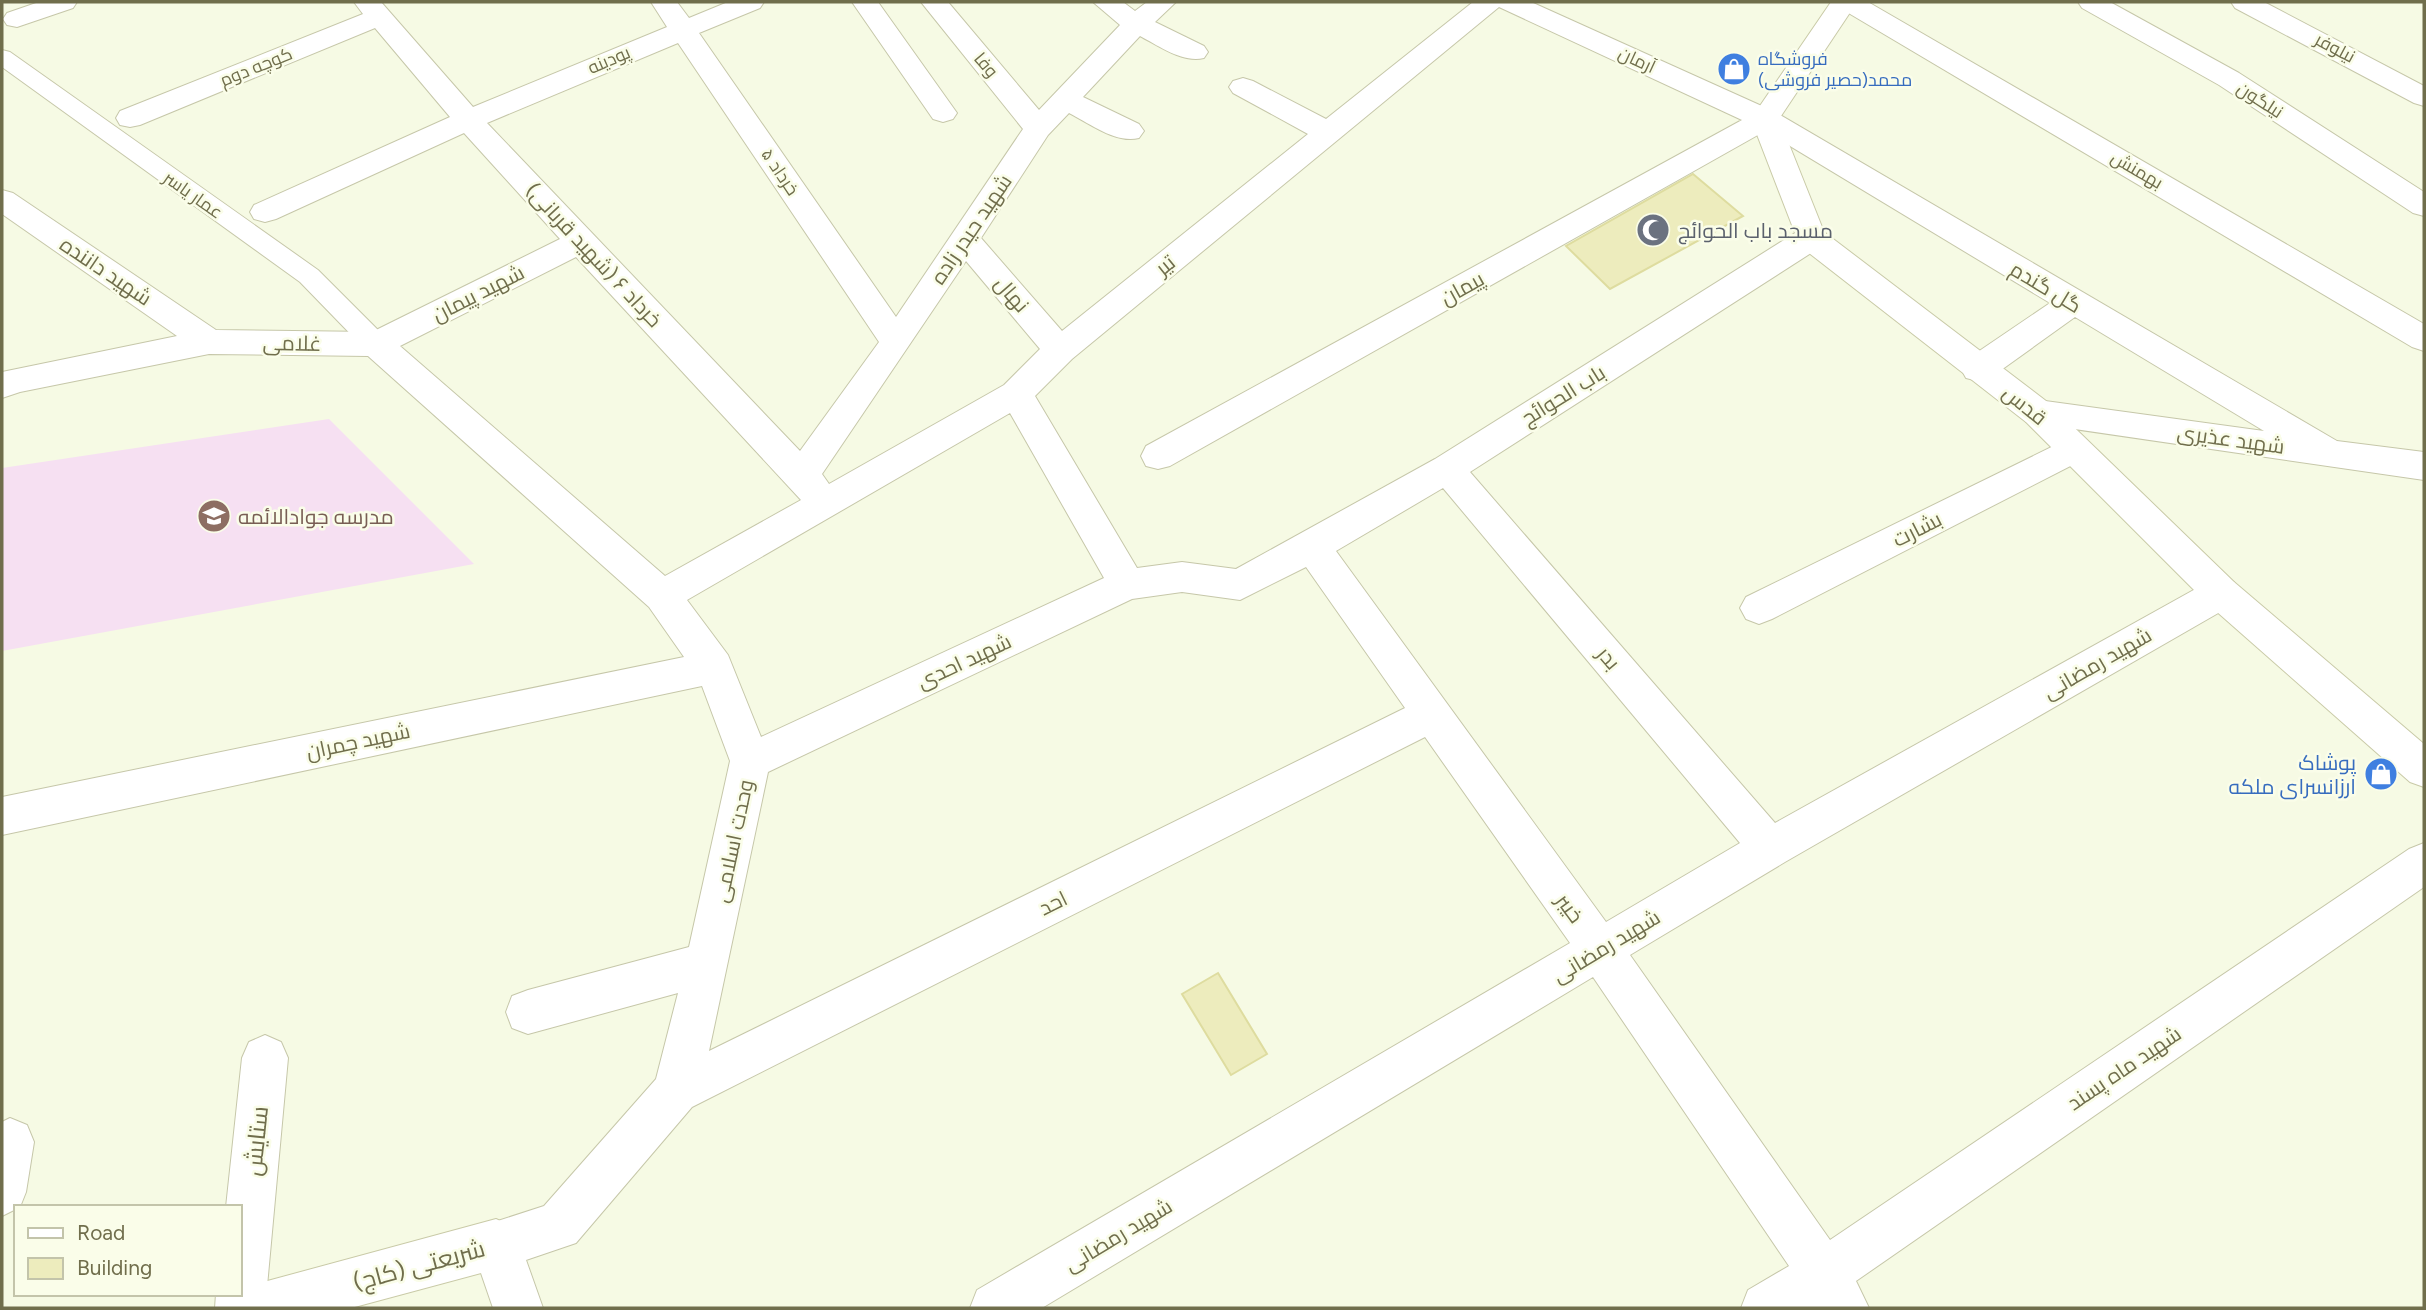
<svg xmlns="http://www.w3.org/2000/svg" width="2426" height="1310" font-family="Figtree,Cairo,sans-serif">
	<rect width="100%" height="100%" fill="#f6fae4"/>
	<path fill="#f6e0f2" d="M329,419l145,145 -472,87v-183z"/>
	<path fill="#edecbd" stroke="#dedc9f" stroke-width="2" d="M1693,174l50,42 -133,73 -44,-43z
		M1218,973l49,81 -36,21 -49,-81z"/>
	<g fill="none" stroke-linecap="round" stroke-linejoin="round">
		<defs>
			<path id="lane" d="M2,50l8,2 308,218 67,67 4,7 -4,7 -9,2 -9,-2 -67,-69 -298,-215z"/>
			<path id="street" d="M39,2h38l-4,6 -56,19 -10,-2 -4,-6 4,-6z
				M354,2h27l92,105 194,-80 -16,-25h26l12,16 39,-16h36l-4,6 -61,25 197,284 127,-188 -102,-127h27l91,108 81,-85 -27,-23h30l12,9 12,-9h29l-21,20 49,24 4,6 -4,6c-22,5 -45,-12 -64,-22l-57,61 56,27 5,7 -5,7c-23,6 -50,-15 -70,-25l-21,22 -67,103 81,93 246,-197 -75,-41 -4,-6 4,-6 10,-3 10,3 73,38 147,-117h58l244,110 562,329 87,11v28l-398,-58 -5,-9 5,-9 12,-4 226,31 -189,-114 -85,61 -12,3 -12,-3 -5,-9 5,-9 84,-57 -285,-172 -595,335 -12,3 -12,-3 -5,-10 5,-10 596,-326 -243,-113 -427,352 -37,37 102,172 45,-6 54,7 199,-110 365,-229 11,-3 11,3 5,8 -5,8 -352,226 305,351 433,-241 13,-4 13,4 6,11 -6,11 -449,258 -155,93 200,285 579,-391 15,-6v44l-568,394 13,27h-128l7,-18 41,-24 -196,-289 -551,331h-72l7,-18 593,-347 -145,-206 -733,370 -116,136 -50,17 17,48h-50l-22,-64 8,-17 65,-21 112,-127 22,-86 -150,41 -16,-6 -6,-16 6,-16 16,-6 161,-43 41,-186 -28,-75 -700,149v-38l682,-140 -35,-50 -281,-251 -159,-2 -189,38 -18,6v-26l175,-36 -175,-122v-24l11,3 203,137 156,2 188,-93 -96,-106 -188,86 -11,3 -11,-3 -4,-7 4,-7 196,-88 -75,-89 -235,97 -10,2 -10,-2 -4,-7 4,-7 243,-97zM678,43l201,299 -79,109 -313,-328zM576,257l225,243 -136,76 -265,-230zM966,261l74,88 -36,36 -175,99 -7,-10zM1010,413l94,165 -343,159 -33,-82 -41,-55zM1443,488l297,355 -134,79 -270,-371zM1306,567l99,141 -696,343 59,-279 364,-173 50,-7 58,8z
				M852,2h26l79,111 -4,6 -10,3 -10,-3z
				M1836,2h32l556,322v27l-12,-4 -572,-339z
				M2078,2h32l129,71 185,119v24l-11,-3 -194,-128 -137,-77z
				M2231,2h33l160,84v20l-10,-3 -179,-95z
				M2074,436l12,4 5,9 -5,9 -314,161 -13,5 -13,-5 -6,-11 6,-11z
				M265,1035l16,7 7,16 -23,250h-50l1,-14h24v-87h-14l16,-149 7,-16z
				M10,1118l17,7 7,17 -8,50 -6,15 -18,9v-94z"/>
			<path id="secondary" d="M1831,2h26l-78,117 45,113 226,172 184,178 190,162v43l-14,-5 -202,-178 -182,-182 -226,-176 -49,-127z
				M496,1219l17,8 8,17 -8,17 -17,8 -145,39h-116l7,-18 18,-7z"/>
		</defs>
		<use href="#lane" stroke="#c6c7a9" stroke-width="2"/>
		<use href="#street" stroke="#c6c7a9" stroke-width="2"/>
		<use href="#secondary" stroke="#c9caa7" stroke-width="2"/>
		<use href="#lane" fill="#fff" fill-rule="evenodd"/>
		<use href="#street" fill="#fff" fill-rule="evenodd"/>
		<use href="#secondary" fill="#fff" fill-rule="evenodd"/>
	</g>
	<defs>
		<symbol id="shop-disc" viewBox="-11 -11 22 22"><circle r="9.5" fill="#3f7fe0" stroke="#fafde9"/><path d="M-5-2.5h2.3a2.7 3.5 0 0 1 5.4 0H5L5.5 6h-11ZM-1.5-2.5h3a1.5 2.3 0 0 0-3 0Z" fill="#fff"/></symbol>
		<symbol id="mosque-disc" viewBox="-11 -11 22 22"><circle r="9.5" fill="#6b7280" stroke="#fafde9"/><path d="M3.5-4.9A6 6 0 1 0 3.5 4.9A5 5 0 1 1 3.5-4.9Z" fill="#fff"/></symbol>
		<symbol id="school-disc" viewBox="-11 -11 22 22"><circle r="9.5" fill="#8d6e63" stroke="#fafde9"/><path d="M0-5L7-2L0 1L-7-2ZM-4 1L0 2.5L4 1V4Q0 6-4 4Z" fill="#fff"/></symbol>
	</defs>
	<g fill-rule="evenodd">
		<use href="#shop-disc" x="1715" y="50" width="38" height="38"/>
		<use href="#mosque-disc" x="1634" y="211" width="38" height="38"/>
		<use href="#school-disc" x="195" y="497" width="38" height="38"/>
		<use href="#shop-disc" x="2362" y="755" width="38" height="38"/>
	</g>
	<g text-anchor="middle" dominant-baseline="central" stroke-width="5" stroke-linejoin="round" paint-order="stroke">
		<g font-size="18" fill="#706e4c" stroke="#fafde9">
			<text transform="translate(2335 48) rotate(28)">نیلوفر</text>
			<text transform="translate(609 60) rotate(-23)">پودینه</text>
			<text transform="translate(1637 60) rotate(25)">آرمان</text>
			<text transform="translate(986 65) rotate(50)">وفا</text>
			<text transform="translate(256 67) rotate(-22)">کوچه دوم</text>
			<text transform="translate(2260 100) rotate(33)">نیلگون</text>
			<text transform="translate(2137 170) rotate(30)">بهمنش</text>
			<text transform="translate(780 172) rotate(56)">خرداد ۵</text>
			<text transform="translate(193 195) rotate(35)">عمار یاسر</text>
		</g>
		<g font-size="18" fill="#366cbe" stroke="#fafde9" text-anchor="start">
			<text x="1758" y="59">فروشگاه<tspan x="1758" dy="21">محمد(حصیر فروشی)</tspan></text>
		</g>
		<g font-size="21" fill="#706e4c" stroke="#fafde9">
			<text transform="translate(971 229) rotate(-56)">شهید حیدر زاده</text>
			<text transform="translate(594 255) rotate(47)">خرداد ۶ (شهید قربانی)</text>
			<text transform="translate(1165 265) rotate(-39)">تیر</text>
			<text transform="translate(106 271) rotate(34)">شهید داننده</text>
			<text transform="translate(2046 287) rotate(31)">گل گندم</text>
			<text transform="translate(1462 288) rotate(-29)">پیمان</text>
			<text transform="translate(478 293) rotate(-27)">شهید پیمان</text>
			<text transform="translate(1012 294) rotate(49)">نهال</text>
			<text transform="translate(292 343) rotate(1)">غلامی</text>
			<text transform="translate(1563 395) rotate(-32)">باب الحوائج</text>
			<text transform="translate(2025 405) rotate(39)">قدس</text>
			<text transform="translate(2231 439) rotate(8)">شهید عذیری</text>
			<text transform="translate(1917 529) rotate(-27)">بشارت</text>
			<text transform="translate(1609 658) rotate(50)">بدر</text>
			<text transform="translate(964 661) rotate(-25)">شهید احدی</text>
			<text transform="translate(2097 663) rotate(-30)">شهید رمضانی</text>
			<text transform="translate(358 741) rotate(-12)">شهید چمران</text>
			<text transform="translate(733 841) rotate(-78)">وحدت اسلامی</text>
			<text transform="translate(1053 903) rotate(-26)">احد</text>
			<text transform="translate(1570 908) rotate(54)">خیبر</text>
			<text transform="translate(1606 946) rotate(-31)">شهید رمضانی</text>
			<text transform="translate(2124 1068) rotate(-34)">شهید ماه پسند</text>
			<text transform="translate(1118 1235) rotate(-31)">شهید رمضانی</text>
		</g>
		<g font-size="21" fill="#5b616d" stroke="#fafde9" text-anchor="start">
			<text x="1678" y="230">مسجد باب الحوائج</text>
		</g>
		<g font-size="21" fill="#785e54" stroke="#fafde9" text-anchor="start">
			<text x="238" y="516">مدرسه جوادالائمه</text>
		</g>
		<g font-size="21" fill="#366cbe" stroke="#fafde9" text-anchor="end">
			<text x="2356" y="762">پوشاک<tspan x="2356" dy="24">ارزانسرای ملکه</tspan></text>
		</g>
		<g font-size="24" fill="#706e4c" stroke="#fafde9">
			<text transform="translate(256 1141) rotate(-84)">ستایش</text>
			<text transform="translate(419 1265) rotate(-15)">شریعتی (کاج)</text>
		</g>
	</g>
	<rect width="2426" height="1310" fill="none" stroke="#706e4c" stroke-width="7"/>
	<rect x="14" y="1205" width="228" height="91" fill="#fafde9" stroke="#c3c4aa" stroke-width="2"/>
	<rect x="28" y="1228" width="35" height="10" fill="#ffffff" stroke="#c3c4aa" stroke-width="2"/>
	<text x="77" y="1240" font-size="21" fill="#706e4c">Road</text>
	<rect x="28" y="1258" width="35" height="21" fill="#edecbd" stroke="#c3c4aa" stroke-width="2"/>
	<text x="77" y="1275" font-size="21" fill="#706e4c">Building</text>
</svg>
